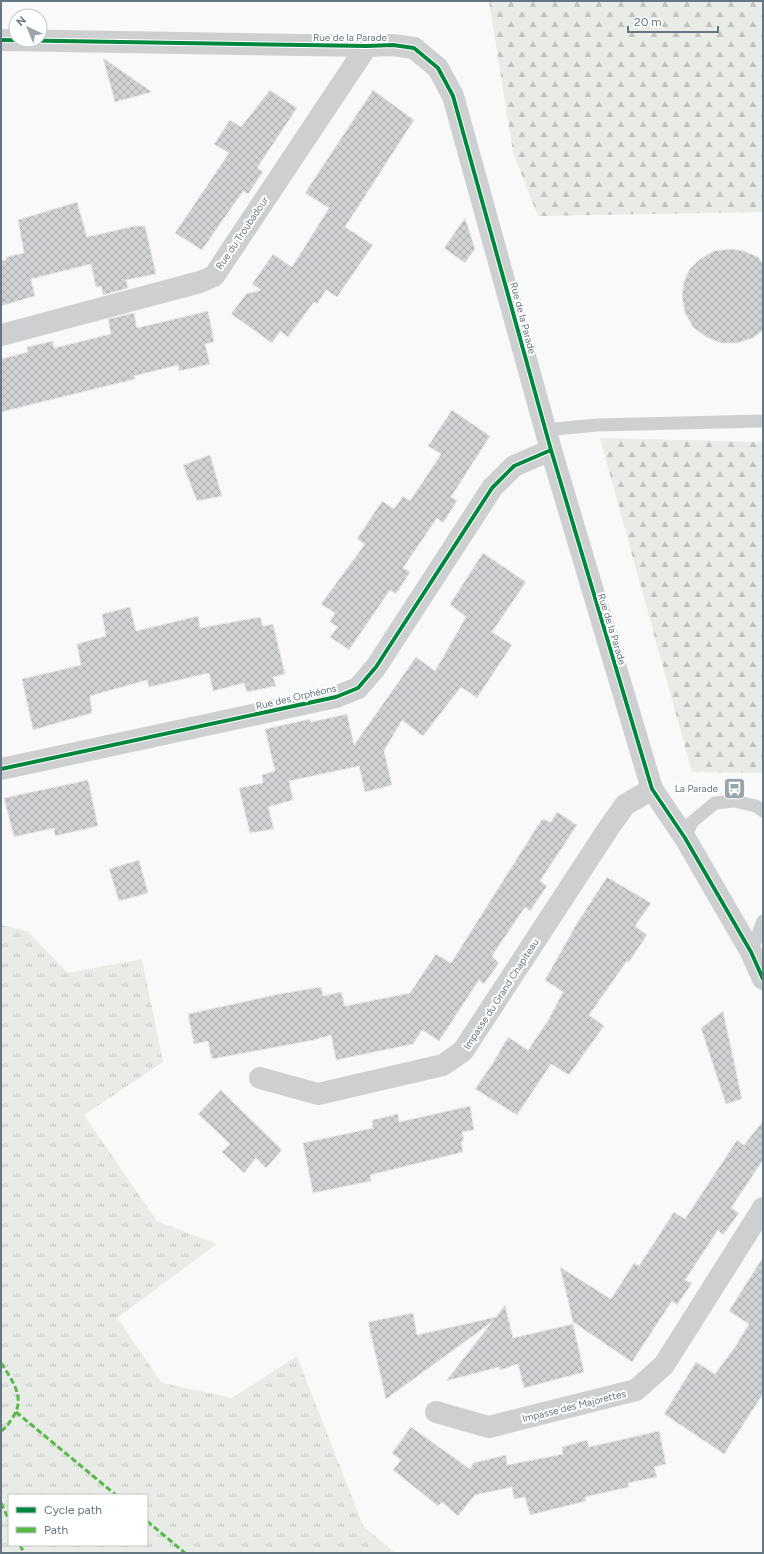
<svg xmlns="http://www.w3.org/2000/svg" width="764" height="1554" font-family="Figtree,sans-serif">
	<defs>
		<pattern id="grass-tufts" width="24" height="20" patternUnits="userSpaceOnUse"><rect width="24" height="20" fill="#e8ebe6"/><path d="M3 7l-1-3M5 7V3M7 7l1-3M15 17l-1-3M17 17v-4M19 17l1-3" fill="none" stroke="#c0c3c0"/></pattern>
		<pattern id="forest-firs" width="22" height="20" patternUnits="userSpaceOnUse"><rect width="22" height="20" fill="#e8ebe6"/><path d="M5 1l3.5 6h-7zM16 11l3.5 6h-7z" fill="#c0c3c0"/></pattern>
		<pattern id="building-cross-hatch" width="8" height="8" patternUnits="userSpaceOnUse"><rect width="8" height="8" fill="#d0d2d3"/><path d="M0 0l8 8M0 8l8-8" fill="none" stroke="#acafb1"/></pattern>
	</defs>
	<rect width="100%" height="100%" fill="#f9f9f9"/>
	<path fill="url(#grass-tufts)" fill-rule="evenodd" d="M1,925l26,6 41,42 74,-14 21,103 -79,53 73,106 60,23 -100,74 45,65 70,15 65,-42 66,170 32,27h-394zM9,1495h138v50h-138z"/>
	<path fill="url(#forest-firs)" d="M489,1h274v211l-225,4 -25,-64z
		M600,438l163,4v331l-71,-1z"/>
	<path fill="url(#building-cross-hatch)" stroke="#e8e8e8" d="M103,58l49,34 -37,10z
		M270,90l27,18 -40,60 6,4 -15,22 -5,-3 -41,59 -27,-17 54,-80 -15,-9 16,-24 11,7z
		M373,90l41,30 -69,107 28,18 -36,52 -11,-7 -9,14 -3,-2 -26,35 -8,-6 -8,12 -41,-29 15,-20 15,-4 -9,-6 21,-30 19,13 37,-59 -24,-15z
		M77,202l10,35 48,-11h10l11,48 -30,6 2,8 -25,7 -2,-9 -5,1 -5,-23 -60,15 4,17 -34,10v-45l5,-1v-3l18,-4 -6,-33z
		M465,218l10,31 -10,14 -21,-15z
		M731,249l13,2 14,6 5,7v66l-10,8 -16,5h-16l-15,-6 -13,-10 -8,-14 -3,-17 2,-14 5,-12 11,-11 14,-8z
		M208,311l6,31 -9,2 5,20 -31,7 -1,-6 -44,11 1,3 -134,33v-53l27,-7 -1,-5 26,-6 1,7 57,-14 -3,-15 26,-6 3,15z
		M452,410l38,26 -39,61 6,4 -14,22 -6,-5 -34,50 7,4 -14,22 -6,-4 -41,60 -19,-13 8,-10 -8,-5 5,-9 -14,-9 44,-60 -8,-5 25,-38 12,8 9,-13 7,5 31,-47 -13,-8z
		M210,455l12,41 -25,5 -14,-36z
		M483,553l43,29 -34,50 20,13 -35,53 -16,-11 -38,49 -21,-16 -18,31 8,34 -27,7 -6,-26 -70,15 4,19 -25,7 6,22 -24,4 -11,-45 24,-5 -1,-8 13,-4 -10,-42 45,-10 1,3 36,-8 7,31 62,-88 19,14 31,-54 -16,-13z
		M130,607l6,24 62,-15 2,12 60,-11 3,9 10,-2 12,50 -12,3 3,9 -29,6 -3,-9 -31,8 -4,-18 -60,14 -2,-7 -57,16 2,17 -59,17 -11,-51 59,-14 -4,-21 29,-8 -4,-22z
		M88,780l10,46 -43,10 -1,-8 -40,9 -10,-39z
		M557,812l20,13 -37,56 7,5 -17,25 -5,-4 -33,49 7,7 -15,21 -5,-4 -40,61 -17,-11 -9,14 -77,16 -5,-25 -17,5 -102,19 -4,-18 -14,3 -6,-30 91,-20 42,-7 2,9 18,-4 4,14 65,-13 26,-39 15,9 91,-144 9,3z
		M139,860l9,33 -29,8 -10,-32z
		M607,877l44,26 -16,23 12,9 -18,27 -2,-1 -38,54 15,11 -35,49 -18,-11 -34,51 -42,-26 18,-26 15,-26 20,13 21,-31 14,-27 -18,-12 31,-55z
		M723,1011l19,88 -16,5 -25,-76z
		M221,1090l61,60 -16,18 -10,-10 -12,15 -22,-21 8,-8 -32,-30z
		M470,1106l4,24 -12,2 2,9 -3,1 2,10 -93,23 1,6 -58,12 -10,-50 70,-15 -1,-8 26,-6 1,8z
		M763,1121v39l-32,48 8,5 -16,22 -5,-5 -33,50 7,3 -15,22 -5,-4 -40,61 -59,-40 -13,-55 51,32 23,-36 5,3 35,-54 11,7 52,-79 7,5z
		M763,1257v137l-39,60 -60,-40 32,-52 19,12 20,-27 14,-23 -20,-13z
		M505,1305l8,33 60,-14 11,48 -60,16 -6,-24 -18,6 -1,-3 -53,14 46,-59 -106,77 -18,-77 45,-9 4,22 79,-18z
		M411,1427l59,42 3,-6 33,-8 1,10 56,-11 -1,-7 25,-7 2,7 70,-16 7,33 -12,3 3,10 -29,6 1,4 -44,10 1,4 -56,14 -5,-18 -11,2 -2,-12 -37,8 -17,21 -16,-14 -4,4 -45,-36 8,-10 -9,-7z"/>
	<g fill="none" stroke-linecap="round" stroke-linejoin="round">
		<path stroke="#cecfd0" stroke-width="13" d="M545,430l52,-5 166,-4
			M685,838l7,-16 23,-19 19,-2 22,5 7,5
			M751,952l12,-31"/>
		<path stroke="#cecfd0" stroke-width="22" d="M1,40l366,6 26,-1 21,3 24,20 15,28 98,354 101,339 33,49 66,114 12,27
			M1,335l199,-53 14,-6 153,-230
			M1,769l335,-72 22,-9 18,-21 116,-179 22,-22 37,-16
			M260,1078l58,16 125,-29 20,-14 145,-222 17,-24 27,-16
			M436,1412l53,15 147,-37 28,-25 99,-157"/>
		<path stroke="#58b947" stroke-width="3" stroke-dasharray="6 3" stroke-linecap="butt" d="M1,1363c11,17 25,35 12,54 -4,6 -6,10 -12,14
			M16,1412l100,83
			M1,1503l8,17
			M147,1521l38,32
			M20,1545l4,8"/>
		<defs>
			<path id="cycleway" d="M1,40l366,6 26,-1 21,3 24,20 15,28 98,354 101,339 33,49 66,114 12,27
				M1,769l335,-72 22,-9 18,-21 116,-179 22,-22 37,-16"/>
		</defs>
		<use href="#cycleway" stroke="#fff" stroke-width="6"/>
		<use href="#cycleway" stroke="#00873e" stroke-width="4"/>
	</g>
	<defs>
		<symbol id="bus-square" viewBox="-11 -11 22 22"><rect x="-9" y="-9" width="18" height="18" rx="4" fill="#99a4ac" stroke="#fff"/><path d="M-5-6H5V4H4V6H2V4H-2V6H-4V4H-5ZM-3.5-4V0h7V-4ZM-3.5 1.2v1.5H-2V1.2ZM2 1.2v1.5H3.5V1.2Z" fill="#fff"/></symbol>
	</defs>
	<g fill-rule="evenodd">
		<use href="#bus-square" x="722" y="776" width="25" height="25"/>
	</g>
	<g text-anchor="middle" dominant-baseline="central" stroke-width="4" stroke-linejoin="round" paint-order="stroke">
		<g font-size="10" fill="#657683" stroke="#fff">
			<text x="350" y="37">Rue de la Parade</text>
			<text transform="translate(242 233) rotate(-56)">Rue du Troubadour</text>
			<text transform="translate(523 318) rotate(75)">Rue de la Parade</text>
			<text transform="translate(612 629) rotate(73)">Rue de la Parade</text>
			<text transform="translate(296 697) rotate(-13)">Rue des Orphéons</text>
			<text transform="translate(501 994) rotate(-57)">Impasse du Grand Chapiteau</text>
			<text transform="translate(574 1406) rotate(-14)">Impasse des Majorettes</text>
		</g>
		<g font-size="10" fill="#657683" stroke="#fff" text-anchor="end">
			<text x="718" y="788">La Parade</text>
		</g>
	</g>
	<rect width="764" height="1554" fill="none" stroke="#657683" stroke-width="4"/>
	<rect x="8" y="1494" width="140" height="52" fill="#ffffff" stroke="#c1c8cd"/>
	<rect x="16" y="1507" width="20" height="6" fill="#00873e" stroke="#c1c8cd"/>
	<text x="44" y="1514" font-size="12" fill="#657683">Cycle path</text>
	<rect x="16" y="1527" width="20" height="6" fill="#58b947" stroke="#c1c8cd"/>
	<text x="44" y="1534" font-size="12" fill="#657683">Path</text>
	<g transform="translate(28 28) rotate(316)"><circle r="19" fill="#ffffff" stroke="#c1c8cd"/>
	<path d="M0-3L7 15L0 10L-7 15Z" fill="#99a4ac"/>
	<text y="-6" font-size="11" font-weight="bold" text-anchor="middle" fill="#657683">N</text>
	</g>
	<path d="M628 26v6h90v-6" fill="none" stroke="#657683" stroke-width="2"/>
	<text x="634" y="26" font-size="12" fill="#657683" stroke="#ffffff" stroke-width="3" paint-order="stroke">20 m</text>
</svg>
